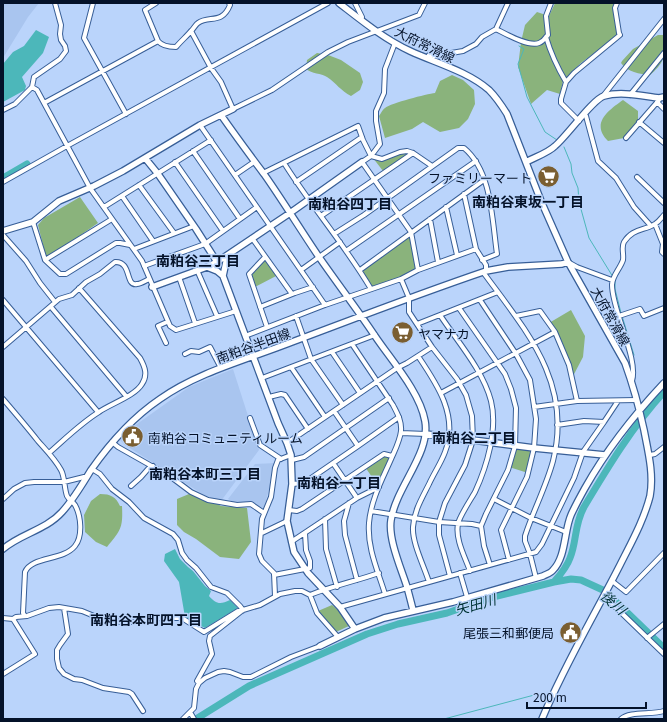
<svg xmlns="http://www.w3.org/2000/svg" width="667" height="722" font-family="Georgia,'Noto Sans JP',serif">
	<rect width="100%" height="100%" fill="#bad4fb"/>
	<path fill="#a9c5ef" d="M3,3h36l-11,14 -25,41z
		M233,369l26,81 -38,51 -17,-6 -79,-50 -5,-5 10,-11 59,-42z
		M276,463l-12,45 -27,-4 -9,-5 27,-35z"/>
	<path fill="#8ab37c" d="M555,3h64l-6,8 5,24 -37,28 -18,18 -3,13 -13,-4 -16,14 -13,-37 3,-25 4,-17 12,-13 12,4z
		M658,35h6c0,21 3,25 -14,40 -10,-1 -23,-3 -29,-12l1,-2 11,-12z
		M317,53l11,2 13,5 19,13 3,9 -3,8 -9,6c-10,-5 -15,-13 -24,-19 -6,-4 -15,-3 -21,-8l1,-9z
		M452,75l11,5 11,10 1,14 -7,15 -9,9 -19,4 -17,-10 -11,7 -27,9 -6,-22c2,-3 4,-7 6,-8 6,-5 42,-14 50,-15l5,-12z
		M623,100l15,11v16l-14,11 -16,3c-18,-18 1,-31 15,-41z
		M406,153l2,1 -25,17 -10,-13 3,1z
		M80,197l18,26 -49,34h-3l-8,-32 6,-7z
		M411,232l7,38 -47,19 -11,-19z
		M265,257l13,18 -25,13c-6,-16 1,-21 12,-31z
		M571,310l14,26 -2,21 -11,21 -3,-13 -20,-42z
		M515,446l19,2 -6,25 -19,-6z
		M384,454l8,2 -13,31 -14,-20z
		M100,494c11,0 16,3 20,12h2c1,22 -1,24 -15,41l-11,-5 -11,-10 -1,-17 7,-14z
		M189,494l14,2 18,10 26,2 4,34 -12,17 -19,-2 -24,-18 -12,-7 -7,-7v-26z
		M332,605l6,5 13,15 -15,7 -18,-21z"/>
	<path fill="#4cb7ba" d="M36,30l13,7 -6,16 -21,24 4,9 -1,4 -22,12v-38l10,-12 11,-6z
		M175,549l5,10 8,8 5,4 12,15 6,5 -2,5c7,8 11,9 21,4l8,8 -33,20 -4,-2 -16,-9 -6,-35 -15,-21 1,-7z"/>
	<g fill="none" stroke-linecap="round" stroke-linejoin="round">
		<path stroke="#4cb7ba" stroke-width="1" d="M519,46l5,3 -6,15 9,33 18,35 12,8
			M564,147l7,17 1,9 6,15 1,14 10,36 24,39
			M615,279v10l6,24
			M622,316l12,39
			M444,719l94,-25 2,1"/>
		<path stroke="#4cb7ba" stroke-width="7" d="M3,178l24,-14
			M554,582c6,-7 13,-15 16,-24 7,-17 4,-33 14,-51 24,-40 48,-80 80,-115
			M196,719l53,-33 118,-52 31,-10 49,-11 46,-16 61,-15 17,-3 10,1 24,11 59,57"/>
		<defs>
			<path id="street" d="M93,3l-9,35 42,76
				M156,3l-11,7 13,31c4,5 11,6 18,6 5,-6 11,-11 16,-17 2,-2 4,-6 6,-7 11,-8 24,2 32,-18l-1,-2
				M355,3l7,14 -1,3
				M551,3l-5,13 2,19 -2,2c5,17 11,30 20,45
				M496,29c10,5 32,18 43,14 3,-1 5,-3 7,-6
				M191,31l20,37 10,14 12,27 39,-19 56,-38 20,-10 71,-27 6,-12
				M395,43l-10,26 -1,24 -8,18v10l4,23 -9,12 -9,6 49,70 7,38
				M427,58l2,-3 5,1 29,-5 13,-7 6,-7 14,-8 12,-26
				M32,87l5,3 53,98 52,73 28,65 6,4 60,-19
				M630,95l34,-42
				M603,96l61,-77
				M657,102l7,7
				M44,103l114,-62
				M3,110l12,-6 17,-17 2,-10 26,-18 6,-8 -1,-5 -4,-6 -1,-6 1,-9 -6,-22
				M586,116l12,45 18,17 18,29 17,19
				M579,121l-18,-18v-4l5,-17 8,-9 46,-38 -1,-2 -4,-25 2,-5
				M639,122l25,21
				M200,125l125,180
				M626,138l33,-38v-2
				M193,151l47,68
				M175,162l48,69
				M284,163c27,43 61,82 87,126
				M263,173l95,-47 5,14 8,16 11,3 18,-7 7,-1 6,2 19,13
				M235,175l19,-13
				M637,177l27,26
				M3,182l64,-36 261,-143
				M296,182l66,-45
				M139,185l35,48
				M464,194l12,55
				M122,196l31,45
				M104,207l107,-67
				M446,207l11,48
				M321,216l92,-63
				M430,219l8,43
				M33,222l12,38 15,14h6l50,-31h4l10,2
				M655,224l8,20 -1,8 2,2
				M334,234l30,-19 87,-62 7,-5h6c28,23 28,72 33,106l-15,6
				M3,235l23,26 14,22 15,19
				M252,238l40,56
				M134,249l60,-23
				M346,251l130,-90
				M265,257l-16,17 18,53
				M45,260l67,-41
				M568,262l9,5 35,13
				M144,266l61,-22 52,-37
				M197,270l20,46
				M301,270l39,-28
				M360,270l124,-90
				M483,272c43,59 90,110 70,189 -7,26 -20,50 -28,75v5l5,13 6,24
				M179,277l16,46
				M401,279l8,19
				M409,298v14l23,35 25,32 9,16 6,21 1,24 -8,25 -20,38 -6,19v13l11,41
				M3,300l95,112
				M480,300l36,54 14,26 6,39 -2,29 -7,29 -26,53 8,30
				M51,307l75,89
				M260,307l35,-14 18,-6
				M459,308l46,66 6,15 5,19 -1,38 -7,24 -22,44 -5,12 3,20 6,19
				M440,315c17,26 43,55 51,86 7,28 -4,65 -16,91 -4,7 -16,25 -17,32 -3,15 7,33 12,47
				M296,316l15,43 32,46
				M516,316l24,-5 15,21 14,33 8,36
				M619,316l21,-7 4,7 20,-8
				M417,324l81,-32
				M245,336l80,-31 76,-26 17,-9 58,-21 10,16v6
				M166,343l-8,-17 9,-4
				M352,344l41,61c4,8 9,16 8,26 -1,9 -5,17 -9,26 -9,21 -21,42 -23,66 -2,25 9,48 16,71
				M3,347l56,-48 13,-4 14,-13 14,-8 15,-12c17,-1 10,25 22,22 4,0 8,-3 12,-5
				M332,352l28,41
				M185,354l6,-3 8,1 11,-5 11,21
				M418,356c19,28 41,60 27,96 -4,11 -11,21 -16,32 -7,14 -15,27 -16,43 -1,16 11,39 16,55
				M291,367l34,50
				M262,378l113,-43
				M632,381c7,-22 -20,-70 -20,-96 0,-9 8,-16 11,-25 1,-6 -2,-13 1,-18 9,-14 20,-11 31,-18 4,-2 6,-6 9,-9
				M441,393l114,-61
				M269,397l12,-3 4,1 23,34
				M3,399c12,14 24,28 35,42 8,9 17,18 23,29 4,7 3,18 6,26 2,4 6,6 8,9 6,11 8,31 0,41 -12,15 -43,10 -50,26l-2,41 2,3
				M534,407l43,-6 60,-1
				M334,411l24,35
				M250,418l10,27 21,14
				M557,425l27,-4 20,1 14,-21
				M401,433l25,1
				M112,442l6,5 53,30 20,15 17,8 29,5 14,-1 13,9
				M287,443l110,-75 10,-5 25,-16
				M49,453c16,-14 32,-30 50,-41 11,-8 36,-16 43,-28 6,-9 3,-17 -2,-26l-61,-70
				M650,455l5,-1 9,-7
				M292,460l12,-3 85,-59
				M333,463l24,35
				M92,469l8,5 12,15 17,13 15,16 29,16 5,6 4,13 5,7 9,8 15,19 16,6 13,13 3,4
				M292,484l12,-1 54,-37 41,-29
				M131,486l10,-9 7,-8 5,-3
				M3,499l11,-10 11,-6 9,-1h30l20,-5h3
				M494,499l37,19 35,14
				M349,503l-5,18 1,14 12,45
				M289,510l8,1 5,-2 82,-55 8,2
				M371,511l68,11 33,2 9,2
				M325,519l1,30 11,38
				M262,533l25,-12
				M291,542l66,-44 22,-11
				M460,573l7,24
				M274,575l36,-7v-7l-4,-11 -1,-17
				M612,581l14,11 38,-39
				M310,595l7,18 21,24
				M275,596l-1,-23 -12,-12 -3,-7 3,-35 9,-22 4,-29 3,-8 13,-5
				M604,596l60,58
				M340,607l196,-55 6,-8 32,-66 9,-26 21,-30
				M64,608l4,26 -8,11 -3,5v9l2,9 5,6 10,5 8,1 21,8 26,4 3,2 11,17
				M3,618l10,1 3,-2 11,-1 22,-8 10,-1 23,4 17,7 22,4h21l18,-4h22l22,14 34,-21h4
				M647,638l17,-14
				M3,674l32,-20 -22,-35
				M199,683l-2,-2 15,-27 -3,-13 1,-5 33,-26 17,-5 20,-11 15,-3h7l8,4c22,-9 46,-14 69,-22
				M190,712l4,7
				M183,719l11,-11 2,-19 3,-6 6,-5 13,-6 6,-1 6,1 13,5h8l40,-20 29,-11
				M621,719c9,-8 30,-4 43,-8"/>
			<path id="secondary" d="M339,3c22,17 45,36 71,48 26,12 57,20 79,39 7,7 13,16 18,24l34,87 27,61 57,101c8,22 14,44 19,67 4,21 10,44 6,66 -6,24 -19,47 -30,69 -26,51 -56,101 -78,154
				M221,115c14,20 28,39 43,59 19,27 36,55 55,83 18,26 38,52 56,79 16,24 45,56 50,85 6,32 -29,66 -34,99 -3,19 10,48 16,67 2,7 4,15 6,23
				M145,158l13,16 38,55 21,33
				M526,162c9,-5 22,-9 29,-16 12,-10 38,-47 49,-50 17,-5 38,0 55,2l5,-1
				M3,231l30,-9 26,-21 35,-15 29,-15 77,-46 33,-16
				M231,253l-5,9 -3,14 55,147 9,20 4,12 1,29 -5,37 7,31 14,21 32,34 15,22
				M207,267l10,4 6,5
				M152,287l55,-20 10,-5 73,-49 72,-51
				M426,434l108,14 71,7
				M3,549c17,-15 43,-19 59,-37 11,-12 20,-27 29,-42 19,-27 41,-52 69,-71 37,-26 82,-38 124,-54 67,-25 134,-51 202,-74l22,-4 54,-3 6,-2
				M320,646l35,-17 29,-11 69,-16 90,-26c4,-2 8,-3 10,-6 13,-13 11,-39 18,-55 4,-9 9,-18 14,-27 22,-39 49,-73 79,-105"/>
		</defs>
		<use href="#street" stroke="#375e97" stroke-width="6"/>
		<use href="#secondary" stroke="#375e97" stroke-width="8"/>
		<use href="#street" stroke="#fff" stroke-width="4"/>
		<use href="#secondary" stroke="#fff" stroke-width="5.5"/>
	</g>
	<defs>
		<symbol id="supermarket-disc" viewBox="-11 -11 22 22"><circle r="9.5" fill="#7a5e31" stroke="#bad4fb"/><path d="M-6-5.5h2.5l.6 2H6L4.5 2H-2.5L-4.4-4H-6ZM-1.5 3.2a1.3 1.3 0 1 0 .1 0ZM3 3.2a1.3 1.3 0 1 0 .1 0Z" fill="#fff"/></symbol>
		<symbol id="civic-disc" viewBox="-11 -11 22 22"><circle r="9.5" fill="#7a5e31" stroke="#bad4fb"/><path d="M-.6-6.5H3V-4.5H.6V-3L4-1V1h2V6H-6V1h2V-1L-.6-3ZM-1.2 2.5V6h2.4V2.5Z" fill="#fff"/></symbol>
	</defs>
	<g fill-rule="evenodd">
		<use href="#supermarket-disc" x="536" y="164" width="25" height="25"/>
		<use href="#supermarket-disc" x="390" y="320" width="25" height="25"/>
		<use href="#civic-disc" x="120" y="424" width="25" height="25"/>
		<use href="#civic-disc" x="558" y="620" width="25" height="25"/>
	</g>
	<g text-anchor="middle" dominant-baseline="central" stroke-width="3" stroke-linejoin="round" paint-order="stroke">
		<g font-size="13" fill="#041229" stroke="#bad4fb">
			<text transform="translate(425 44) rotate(26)">大府常滑線</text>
			<text transform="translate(611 316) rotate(61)">大府常滑線</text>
			<text transform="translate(253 345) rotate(-20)">南粕谷半田線</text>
		</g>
		<g font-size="13" fill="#041229" stroke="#bad4fb" text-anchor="end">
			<text x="532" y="177">ファミリーマート</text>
			<text x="418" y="333" text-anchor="start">ヤマナカ</text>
			<text x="148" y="437" text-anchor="start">南粕谷コミュニティルーム</text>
			<text x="554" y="632">尾張三和郵便局</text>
		</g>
		<g font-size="14" font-weight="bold" fill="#041229" stroke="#bad4fb">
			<text x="528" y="201">南粕谷東坂一丁目</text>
			<text x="350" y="203">南粕谷四丁目</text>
			<text x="198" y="260">南粕谷三丁目</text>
			<text x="474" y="437">南粕谷二丁目</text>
			<text x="205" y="473">南粕谷本町三丁目</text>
			<text x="339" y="482">南粕谷一丁目</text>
			<text x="146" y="619">南粕谷本町四丁目</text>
		</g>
		<g font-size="14" font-style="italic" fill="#003335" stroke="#bad4fb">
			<text transform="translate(614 602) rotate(41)">後川</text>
			<text transform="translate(475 604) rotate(-16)">矢田川</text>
		</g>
	</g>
	<rect width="667" height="722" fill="none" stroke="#041229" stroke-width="8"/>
	<path d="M527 702v6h119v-6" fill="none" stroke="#041229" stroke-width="2"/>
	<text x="533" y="702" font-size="12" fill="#041229" stroke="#bad4fb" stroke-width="3" paint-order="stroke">200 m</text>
</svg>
